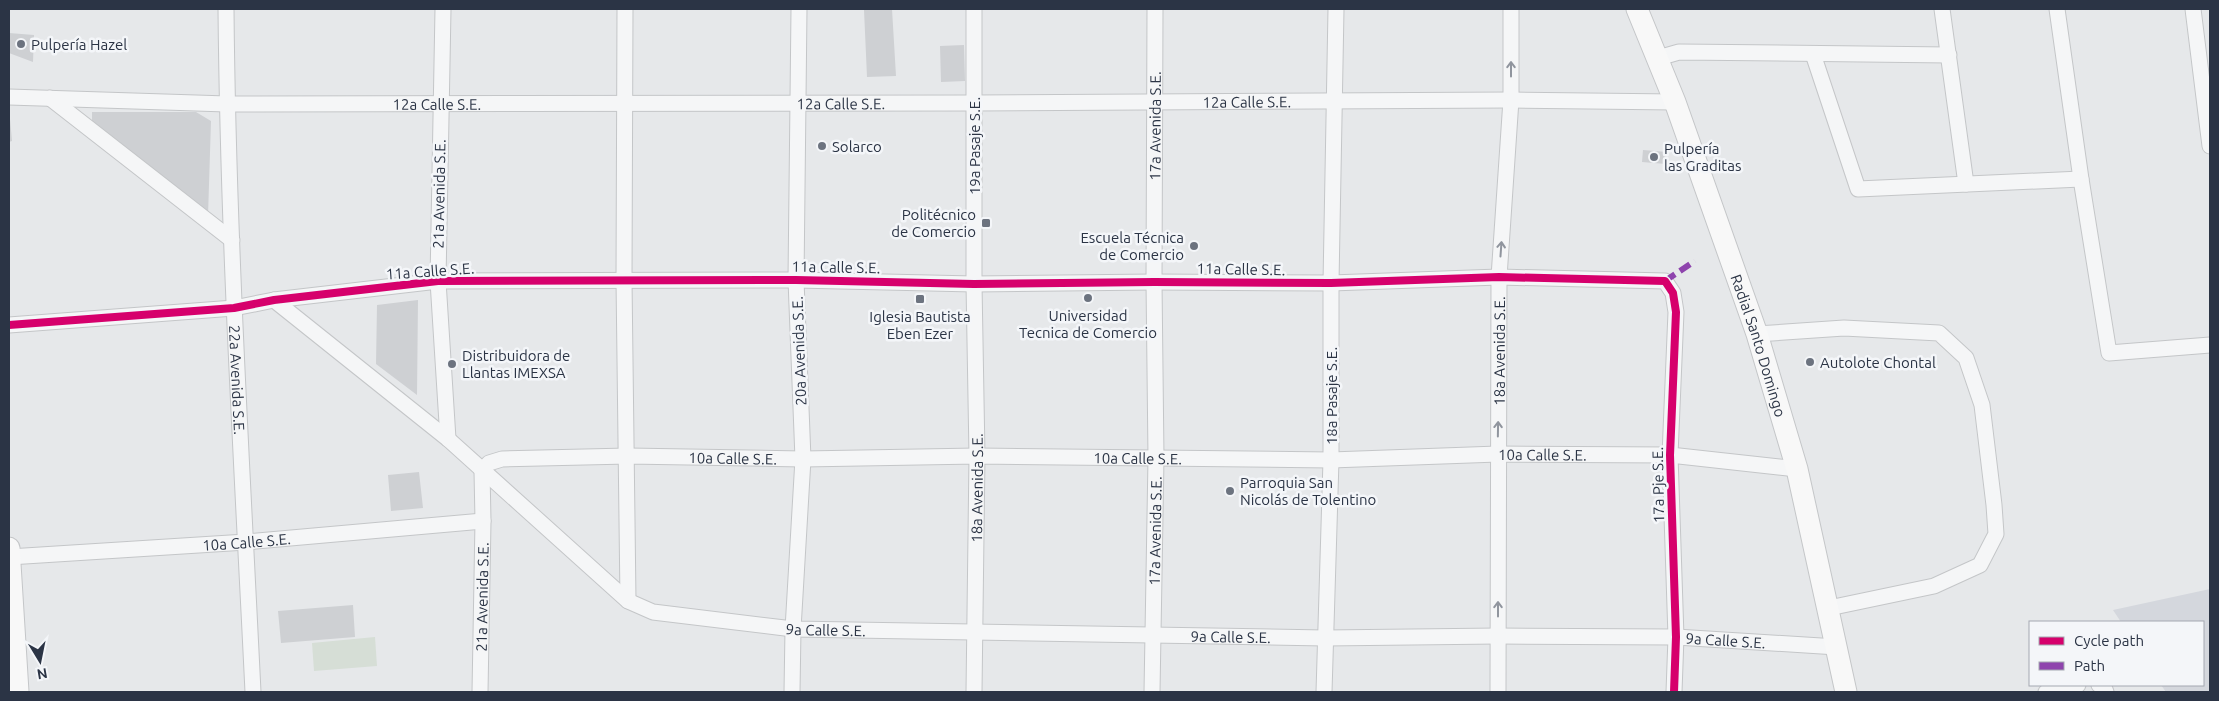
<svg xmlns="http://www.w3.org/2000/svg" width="2219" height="701" font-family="Ubuntu,sans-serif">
	<rect width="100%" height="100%" fill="#e6e8ea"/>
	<path fill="#d4d7dd" d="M2210,589v103h-44l-5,-7h42v-63h-82l-8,-12z"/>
	<path fill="#d6ded6" d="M375,637l2,29 -63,5 -2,-28z"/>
	<path fill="#ced0d3" d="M892,9l4,67 -29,1 -3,-67z
		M9,33l25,2 -1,27 -24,-9z
		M964,45l1,36 -24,1 -1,-36z
		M9,108l3,33 -3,1z
		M92,112h104l15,9 -3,95 -91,-76 -25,-18z
		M1643,150l24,2 -1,12 -24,-2z
		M418,300l-1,95 -41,-31 1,-59z
		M419,472l4,36 -32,3 -3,-36z
		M353,605l2,32 -74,6 -3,-32z"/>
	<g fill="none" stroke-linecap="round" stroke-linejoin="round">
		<defs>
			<g id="street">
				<path id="s1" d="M226,9c2,228 16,456 27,683"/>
				<path d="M443,9l-5,272 10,158"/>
				<path d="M625,9l-1,271 4,321"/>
				<path d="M1942,9l24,175"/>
				<path d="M2057,9l24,170 28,174 101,-8"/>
				<path d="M2193,9l17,137"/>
				<path d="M1813,54l45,135 223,-10"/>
				<path d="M1658,58l21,-6 270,3"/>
				<path id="s2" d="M9,97l218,7 747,-1 537,-3 164,2"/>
				<path d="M50,98l182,142"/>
				<path id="s3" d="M274,300l174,139 180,162 25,11 140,17 532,9 173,-2 178,1 161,10"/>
				<path d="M9,325l225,-17 40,-8 164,-19 358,-1 178,4 180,-2 177,1 168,-6 166,4 8,12 3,19 -6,143 6,182 -2,55"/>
				<path d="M1757,334l87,-6 95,5 27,25 16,47 12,100 2,29 -16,31 -46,21 -105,22"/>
				<path id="s4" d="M9,557l237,-15 237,-21"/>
				<path d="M2099,685l5,2 2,5"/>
				<path id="s5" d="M480,692l3,-171 -1,-50 7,-8 13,-4 126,-3 175,3 174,-3 354,4 167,-6 172,1 127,14"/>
				<path d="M792,692l1,-63 10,-170 -7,-179 3,-271"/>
				<path id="s6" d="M974,692l3,-236 -3,-172v-275"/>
				<path id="s7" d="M1152,692l4,-234 -2,-176 1,-273"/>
				<path d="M1324,692l7,-232v-177l5,-274"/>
				<path id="s8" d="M1498,692l1,-415 12,-177v-91"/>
				<path d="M2046,692l32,-7"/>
			</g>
			<g id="secondary">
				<path id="s9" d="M1637,9l38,93 82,232 40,135 49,223"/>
				<path d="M9,548l9,144"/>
			</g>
		</defs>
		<use href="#street" stroke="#c4c6c8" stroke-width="17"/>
		<use href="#secondary" stroke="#c4c6c8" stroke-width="23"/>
		<use href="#street" stroke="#f5f6f7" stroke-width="15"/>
		<use href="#secondary" stroke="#f8f8f8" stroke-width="21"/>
		<path stroke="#8e44ad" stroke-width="6" stroke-dasharray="12 6" stroke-linecap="butt" d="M1665,281l30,-20"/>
		<defs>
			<path id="cycleway" d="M9,325l225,-17 40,-8 164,-19 358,-1 178,4 180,-2 177,1 168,-6 166,4 8,12 3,19 -6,143 6,182 -2,55"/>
		</defs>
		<use href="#cycleway" stroke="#f4f6f9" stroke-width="11"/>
		<use href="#cycleway" stroke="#d6006c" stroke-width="8"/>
	</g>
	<defs><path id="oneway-shaft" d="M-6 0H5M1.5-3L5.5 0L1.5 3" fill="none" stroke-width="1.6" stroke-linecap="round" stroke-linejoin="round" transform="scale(1.25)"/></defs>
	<g stroke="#90959e">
		<use href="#oneway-shaft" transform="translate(1511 69) rotate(-90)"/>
		<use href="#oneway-shaft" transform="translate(1501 249) rotate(-86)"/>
		<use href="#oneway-shaft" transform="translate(1498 429) rotate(-89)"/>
		<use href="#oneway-shaft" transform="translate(1498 609) rotate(-90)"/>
	</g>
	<g fill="#6c737f" stroke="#f4f6f9" stroke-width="2">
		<circle cx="21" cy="44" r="5"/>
		<circle cx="822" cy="146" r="5"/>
		<circle cx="1654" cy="157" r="5"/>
		<rect x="981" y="218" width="10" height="10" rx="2.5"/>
		<circle cx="1194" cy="246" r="5"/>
		<circle cx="1088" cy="298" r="5"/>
		<rect x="915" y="294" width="10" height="10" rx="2.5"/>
		<circle cx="1810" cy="362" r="5"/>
		<circle cx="452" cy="364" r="5"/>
		<circle cx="1230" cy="491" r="5"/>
	</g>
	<g text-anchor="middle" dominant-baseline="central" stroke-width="5" stroke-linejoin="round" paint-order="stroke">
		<g font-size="15" fill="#2b3445" stroke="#f4f6f9" text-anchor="start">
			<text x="31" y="44">Pulpería Hazel</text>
			<text x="832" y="146">Solarco</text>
			<text x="1664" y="148">Pulpería<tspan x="1664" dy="17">las Graditas</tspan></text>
			<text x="976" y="214" text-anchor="end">Politécnico<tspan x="976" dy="17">de Comercio</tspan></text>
			<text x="1184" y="237" text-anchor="end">Escuela Técnica<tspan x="1184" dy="17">de Comercio</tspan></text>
			<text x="1088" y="315" text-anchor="middle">Universidad<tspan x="1088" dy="17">Tecnica de Comercio</tspan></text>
			<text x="920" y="316" text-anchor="middle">Iglesia Bautista<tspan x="920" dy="17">Eben Ezer</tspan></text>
			<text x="462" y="355">Distribuidora de<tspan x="462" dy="17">Llantas IMEXSA</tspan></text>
			<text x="1820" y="362">Autolote Chontal</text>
			<text x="1240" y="482">Parroquia San<tspan x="1240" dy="17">Nicolás de Tolentino</tspan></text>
		</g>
		<g font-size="15" fill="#2b3445" stroke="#f4f6f9">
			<text stroke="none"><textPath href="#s2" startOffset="1238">12a Calle S.E.</textPath></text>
			<text stroke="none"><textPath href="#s2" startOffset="832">12a Calle S.E.</textPath></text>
			<text stroke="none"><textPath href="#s2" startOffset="428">12a Calle S.E.</textPath></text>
			<text stroke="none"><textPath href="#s7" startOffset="566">17a Avenida S.E.</textPath></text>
			<text transform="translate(974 146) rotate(-90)">19a Pasaje S.E.</text>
			<text transform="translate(439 194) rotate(-89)">21a Avenida S.E.</text>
			<text transform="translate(836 267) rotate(1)">11a Calle S.E.</text>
			<text transform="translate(1241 269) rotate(1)">11a Calle S.E.</text>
			<text transform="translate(430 271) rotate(-4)">11a Calle S.E.</text>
			<text stroke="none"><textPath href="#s9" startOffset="358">Radial Santo Domingo</textPath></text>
			<text stroke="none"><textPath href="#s8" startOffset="341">18a Avenida S.E.</textPath></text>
			<text transform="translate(799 351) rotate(-92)">20a Avenida S.E.</text>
			<text stroke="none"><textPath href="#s1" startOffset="371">22a Avenida S.E.</textPath></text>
			<text transform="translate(1331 396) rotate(-90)">18a Pasaje S.E.</text>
			<text stroke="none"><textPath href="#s5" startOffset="1286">10a Calle S.E.</textPath></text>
			<text stroke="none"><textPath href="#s5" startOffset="476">10a Calle S.E.</textPath></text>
			<text stroke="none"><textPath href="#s5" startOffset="881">10a Calle S.E.</textPath></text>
			<text transform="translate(1658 485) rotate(-91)">17a Pje S.E.</text>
			<text stroke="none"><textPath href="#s6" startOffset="204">18a Avenida S.E.</textPath></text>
			<text stroke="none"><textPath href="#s7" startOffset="161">17a Avenida S.E.</textPath></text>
			<text stroke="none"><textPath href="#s4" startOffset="238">10a Calle S.E.</textPath></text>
			<text stroke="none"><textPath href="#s5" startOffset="95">21a Avenida S.E.</textPath></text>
			<text stroke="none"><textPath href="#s3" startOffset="666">9a Calle S.E.</textPath></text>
			<text stroke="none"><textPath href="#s3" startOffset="1071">9a Calle S.E.</textPath></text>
			<text stroke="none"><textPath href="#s3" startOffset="1566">9a Calle S.E.</textPath></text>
		</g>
	</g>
	<rect width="2219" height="701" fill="none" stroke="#2b3445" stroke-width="20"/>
	<rect x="2029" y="621" width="175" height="65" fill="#f4f6f9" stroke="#a4a8b1"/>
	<rect x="2039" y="637" width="25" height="8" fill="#d6006c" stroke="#a4a8b1"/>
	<text x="2074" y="646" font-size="15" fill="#2b3445">Cycle path</text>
	<rect x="2039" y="662" width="25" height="8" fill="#8e44ad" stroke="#a4a8b1"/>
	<text x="2074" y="671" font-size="15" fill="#2b3445">Path</text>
	<g transform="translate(40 661) rotate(170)" stroke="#f4f6f9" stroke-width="4" paint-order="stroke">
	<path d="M0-4L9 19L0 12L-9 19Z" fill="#2b3445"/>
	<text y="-8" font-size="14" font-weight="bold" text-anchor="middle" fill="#2b3445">N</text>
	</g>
</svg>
